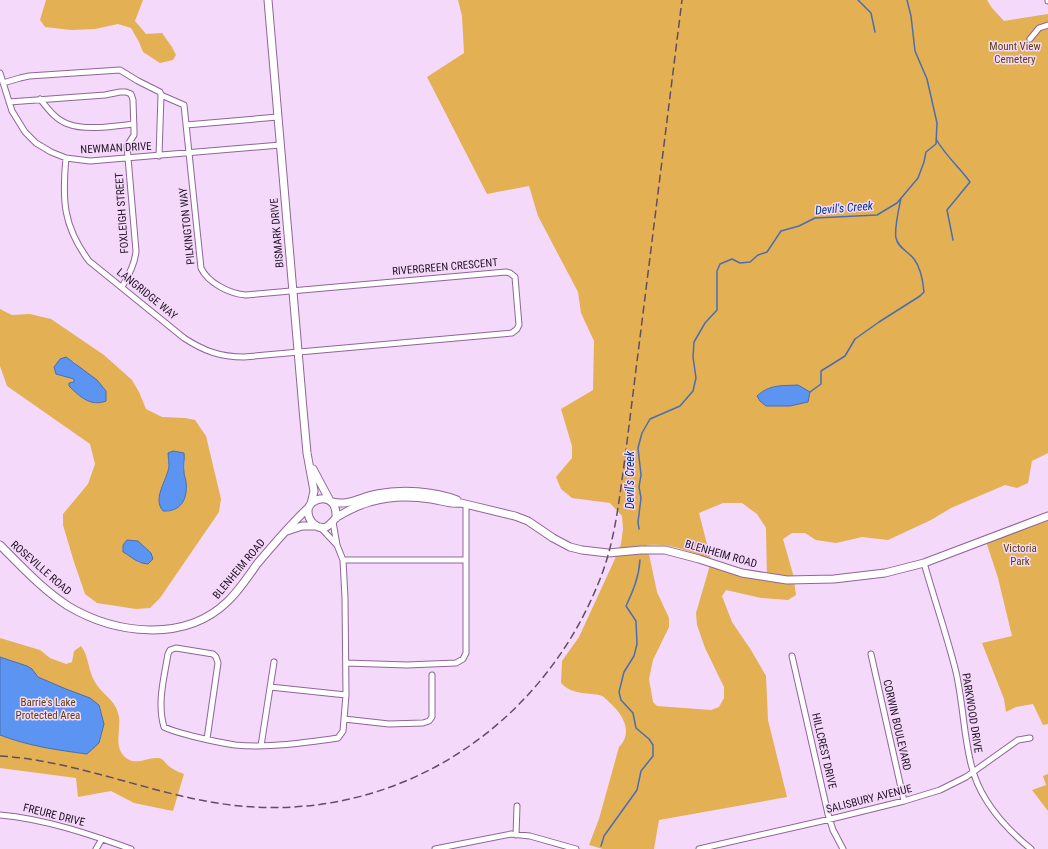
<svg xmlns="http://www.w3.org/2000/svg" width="1048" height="849" font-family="'Roboto Condensed',sans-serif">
	<rect width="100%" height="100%" fill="#f4d9fa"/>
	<path fill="#e3b054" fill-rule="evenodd" d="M46,0h97l-8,21 11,13 16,-1 10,14 4,8 -3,5 -13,3 -17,-11 -4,-10 -8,-14 -13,-4 -23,5 -24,1 -26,-3 -5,-7z
		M458,0h529l5,8 12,13 44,-7v439l-16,8 -4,22 -11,5 -12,-3 -54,23 -20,12 -43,20 -26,-3 -26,6 -20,-3 -11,-7h-13l-9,6 10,35 3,21 -8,5 -27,-2 -35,-8 -4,6 10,26 19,28 15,26 2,44 19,77 -128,23 -5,29h-51l-14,-4 10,-26 20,-72c15,-15 3,-34 -10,-45 -2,-2 -5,-5 -7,-6 -3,-2 -7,-1 -10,-2 -11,-1 -23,-2 -31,-11l1,-22 17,-24 35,-76 7,-17 2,-15 -1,-13 -12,-13 -38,-5 -11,-9 -5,-12 16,-19v-12l-11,-37 32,-19 1,-49 -13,-28 -3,-21 -40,-76 -9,-30 -42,8 -60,-117 37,-24 -2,-37zM723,503h19l15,11 9,14 1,52 -57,-15 -14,48 1,12 8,23 19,39v11l-5,9 -8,3 -54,-4 -4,-4 -4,-23 4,-19 16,-33v-9l-12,-26 -10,-47c24,-2 42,6 64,15l-12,-47z
		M0,309l12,6 18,-1 21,5 53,36 28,25 7,12 7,17 16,8 23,1 10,2 11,16 15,63 -2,13 -59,86 -10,10 -14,1 -39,-6 -12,-9 -11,-32 -11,-37v-11l25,-30 7,-20 -5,-20 -83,-58 -7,-20zM73,361l7,7 -2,27 -4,-16 -6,-2zM168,453l17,7 -1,12 2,14 -8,21 -7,4h-8l3,-33 3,-12zM146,549l5,4 -12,10 -8,-7 -8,-4z
		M1048,513v211l-5,1 -10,-21 -17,3 -10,5 -2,-13 -22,-56 30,-7 -14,-58 -13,-40z
		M0,638l40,12 10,8 16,6 6,-2 2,-11 7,-5c8,10 7,25 14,36 8,14 21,17 24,35 2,13 -6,31 7,41 10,8 21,-1 32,0 7,1 7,6 12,9 4,3 9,5 14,7l-11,37 -39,-8 -23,-12 -33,6 -2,-19 -76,-10z
		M1048,774v37l-16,-21 14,-5 -3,-9z"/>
	<path fill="#5b94f1" stroke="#4a6db4" d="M66,357l31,23 9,11v10c-15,6 -26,-4 -37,-15v-3l5,-1v-3l-18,-5 -2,-7 6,-8z
		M798,385l12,7 -2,10 -18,4h-24l-6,-5 -3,-5c13,-12 24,-10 41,-11z
		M173,451l11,2c1,7 -1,13 0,19 0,4 2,7 2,10 2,17 -5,30 -23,29 -11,-13 4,-30 6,-45 0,-4 -1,-9 -1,-13z
		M127,540l11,1 13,12 2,6 -5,5c-12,-1 -14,-6 -25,-12v-7z
		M0,657l27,9 5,3 6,8 28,12 24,9 9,7 5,19 -5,19 -12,11c-30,-4 -59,-8 -87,-19z"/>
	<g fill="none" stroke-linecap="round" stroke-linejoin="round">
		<path stroke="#4a6db4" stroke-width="1.5" d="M858,0l13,13 4,19
			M936,139c9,16 23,28 34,43l-23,28 6,30
			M810,392l11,-8v-13l24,-15 10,-17 24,-17 41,-26 4,-4c-1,-11 -3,-24 -10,-33 -5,-7 -16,-11 -18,-21 -2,-9 3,-30 5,-40
			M639,529l-1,-7 3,-24 -2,-11 2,-12 -3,-27 4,-15 8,-14 30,-13 13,-15 3,-13 -3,-21 1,-15 11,-19 12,-13v-39l3,-7 12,-5 8,4 10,-1 8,-7 9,-3 14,-21 18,-5 16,-8 62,-3 20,-12 21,-25 6,-16 2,-10 10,-8 1,-21 -10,-44 -12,-28 -4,-35 -4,-16
			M601,846l3,-10 33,-46 4,-19 12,-15v-11l-4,-6 -13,-11 -3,-15 -12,-13 -2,-8 5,-20 10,-16 3,-12 -1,-23 -10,-15c7,-15 13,-29 14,-46"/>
		<defs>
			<path id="street" d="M1048,0v1
				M1030,39l9,-11 9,-3
				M0,73l12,38 13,21 11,11 15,9 15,6 24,3 190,-16
				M3,83l17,-5 9,-2 91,-6 18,11 22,11 1,3 23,10 17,163c7,15 29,26 45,27l260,-23 4,1 5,4 4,48 -2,4 -5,4 -268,24c-24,0 -40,-6 -60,-19l-95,-77c-26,-35 -27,-61 -23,-103
				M40,99c8,10 16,21 28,25 18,7 48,2 66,0
				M9,102l96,-7 15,-3h6l5,2 2,6 1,31v4l-7,11 9,105c-1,13 -8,25 -14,36
				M186,125l92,-8
				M159,156l2,-61
				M333,522l4,23 6,15h123
				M320,527l17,18
				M924,563c10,35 22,70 31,105 8,31 8,64 16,96 8,35 33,63 60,85
				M871,654l33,147
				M792,656l36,158 5,16 10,19
				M346,663l61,2 49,-2 7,-4 3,-6v-149
				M270,687l76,8
				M344,719l45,5 34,-1 6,-2 3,-4v-42
				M207,739l11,-76 -2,-6 -3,-3 -37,-6 -6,2 -2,4c-4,24 -11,49 -4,73 10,5 21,7 32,10 12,3 26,6 39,8 34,3 69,-2 103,-7l5,-7 3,-36 -1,-97 -2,-38
				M261,746l13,-84
				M0,815c45,4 89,19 131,34
				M516,835l1,-29
				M96,849l6,-10
				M435,849l76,-15 19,2 46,13
				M699,849l136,-31 69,-17 36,-11 26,-13 52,-37 12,-2"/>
			<path id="secondary" d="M268,0l35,409 4,44 7,38 -3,13
				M313,469l16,30
				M332,502c18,4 28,-5 45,-8 25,-5 57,-3 80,6
				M336,518c2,-28 -28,-21 -28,-7 0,10 9,19 18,16 5,-2 7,-7 11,-10 10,-6 22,-12 33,-15 20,-6 41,-6 61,-3 9,1 20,6 30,4l54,13 13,5 25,17 17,9 12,3 26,3 33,-3h24l34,9 43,14 45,7 47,-1 51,-6 39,-10 124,-47
				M287,531l15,-5h15
				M0,545c21,21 43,45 68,61 47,28 116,37 159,-4 11,-10 21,-25 30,-38 16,-19 33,-39 51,-56"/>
		</defs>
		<use href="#street" stroke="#8e6697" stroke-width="7"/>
		<use href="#secondary" stroke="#8e6697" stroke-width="9"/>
		<use href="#street" stroke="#fff" stroke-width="5"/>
		<use href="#secondary" stroke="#fff" stroke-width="7"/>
		<path stroke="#614e66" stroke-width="1.5" stroke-dasharray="8 4" stroke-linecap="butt" d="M0,756c82,5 158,42 240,50 157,15 299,-77 358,-222 17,-40 21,-84 27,-126l57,-458"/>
	</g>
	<g text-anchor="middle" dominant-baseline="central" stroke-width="3" stroke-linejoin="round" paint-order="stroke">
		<g font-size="11" fill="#5c4211" stroke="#f4d9fa">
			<text x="1015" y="46">Mount View<tspan x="1015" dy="13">Cemetery</tspan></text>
			<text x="1020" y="548">Victoria<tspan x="1020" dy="13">Park</tspan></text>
			<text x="48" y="702">Barrie's Lake<tspan x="48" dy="13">Protected Area</tspan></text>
		</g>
		<g font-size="11" fill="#231327" stroke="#f4d9fa">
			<text transform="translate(116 148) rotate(-3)">NEWMAN DRIVE</text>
			<text transform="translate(122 213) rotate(-94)">FOXLEIGH STREET</text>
			<text transform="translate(187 226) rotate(-96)">PILKINGTON WAY</text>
			<text transform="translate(277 233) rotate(-95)">BISMARK DRIVE</text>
			<text transform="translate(445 267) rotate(-5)">RIVERGREEN CRESCENT</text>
			<text transform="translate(147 294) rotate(39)">LANGRIDGE WAY</text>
			<text transform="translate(721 554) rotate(16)">BLENHEIM ROAD</text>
			<text transform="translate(41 568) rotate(41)">ROSEVILLE ROAD</text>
			<text transform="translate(239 569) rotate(-50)">BLENHEIM ROAD</text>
			<text transform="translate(972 713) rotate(81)">PARKWOOD DRIVE</text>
			<text transform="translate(897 725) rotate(77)">CORWIN BOULEVARD</text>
			<text transform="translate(824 751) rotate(77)">HILLCREST DRIVE</text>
			<text transform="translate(869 799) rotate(-14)">SALISBURY AVENUE</text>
			<text transform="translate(54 815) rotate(14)">FREURE DRIVE</text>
		</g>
		<g font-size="12" font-style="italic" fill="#013788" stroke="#f4d9fa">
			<text transform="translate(844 208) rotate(-5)">Devil's Creek</text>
			<text transform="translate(630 480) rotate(-90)">Devil's Creek</text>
		</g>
	</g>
</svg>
